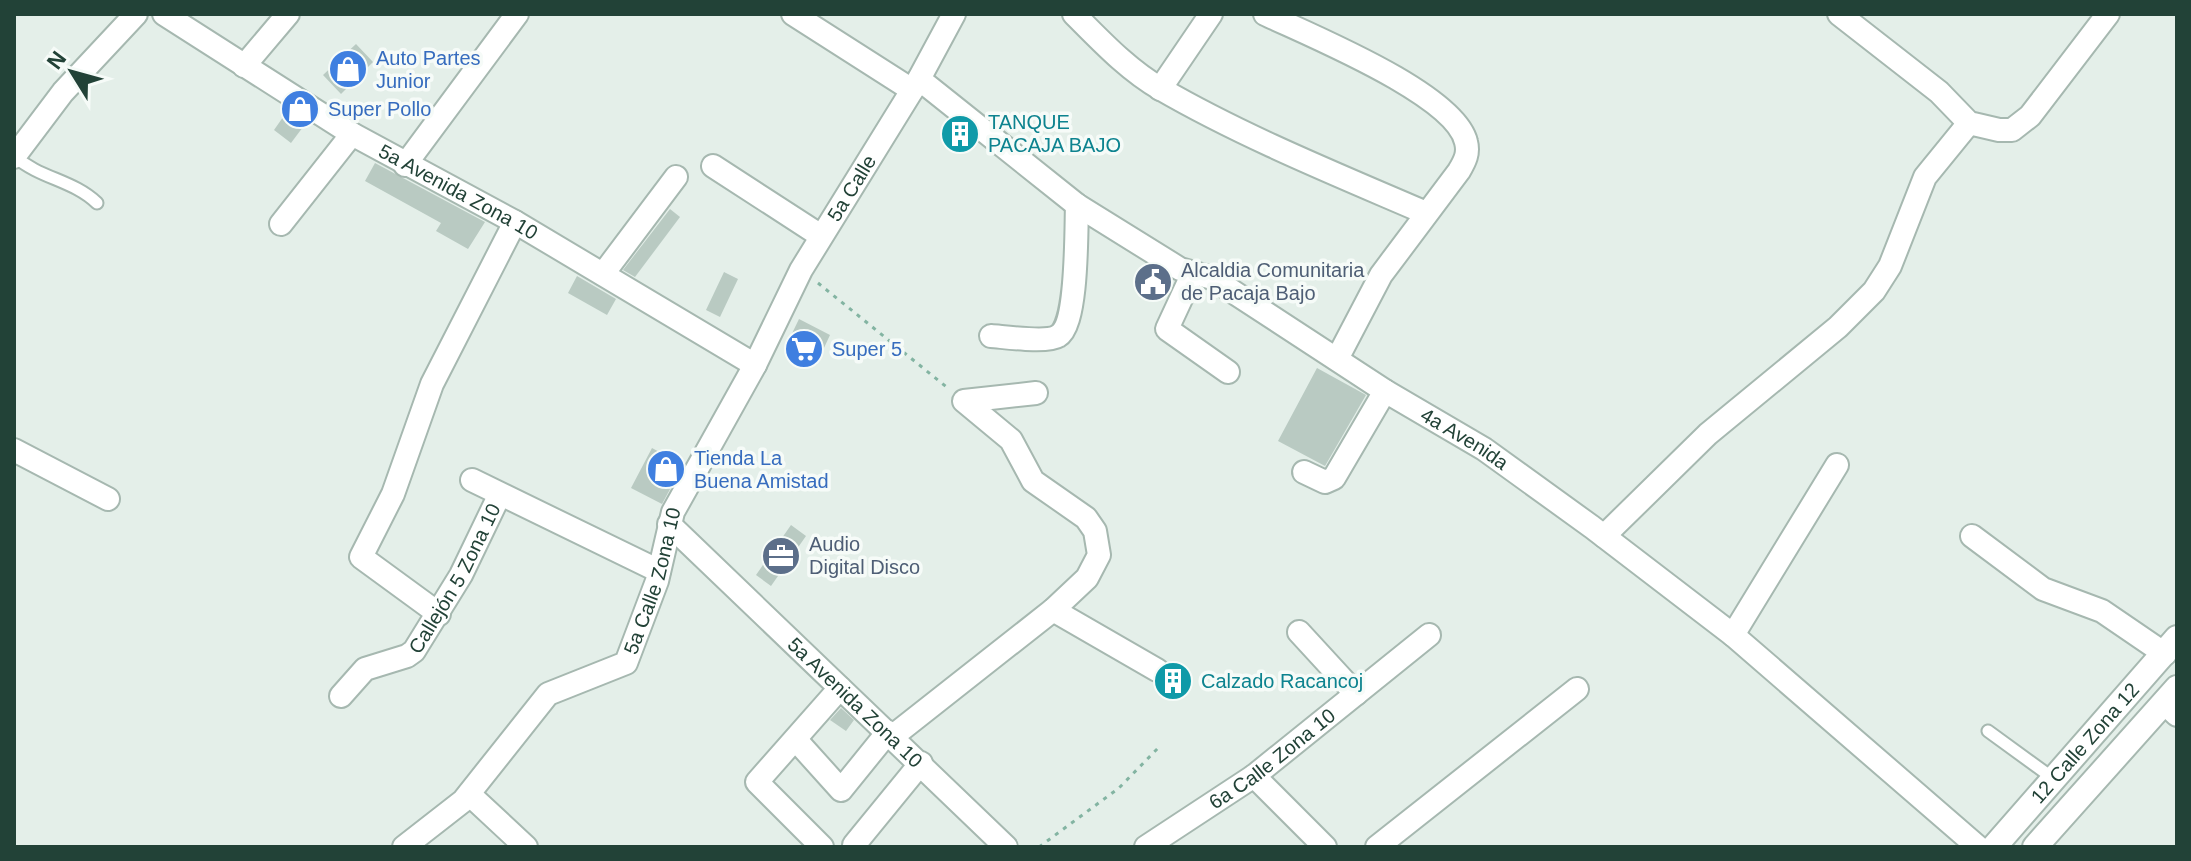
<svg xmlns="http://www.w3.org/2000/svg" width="2191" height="861" font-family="Arial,sans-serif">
	<rect width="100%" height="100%" fill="#e4efe9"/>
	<path fill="#b9cac2" d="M356,44l17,18 -32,32 -18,-19z
		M288,110l18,13 -15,20 -17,-13z
		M956,126l11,10 -7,12 -12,-7z
		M375,163l110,59 -17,27 -32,-18 5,-8 -76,-42z
		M670,209l10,8 -45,60 -12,-7z
		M724,272l14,7 -18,38 -14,-7z
		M577,276l39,23 -9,16 -39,-22z
		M799,319l31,16 -14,30 -32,-15z
		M1317,368l49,27 -41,71 -47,-25z
		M652,448l31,17 -21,39 -31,-16z
		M791,525l15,11 -35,50 -15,-11z
		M1178,664l12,11 -23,23 -11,-11 13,-9z
		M841,708l13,12 -8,11 -16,-11z"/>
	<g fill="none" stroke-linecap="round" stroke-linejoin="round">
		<defs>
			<path id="service" d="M14,156c27,23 59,24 83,47
				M1988,731l66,48"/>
			<g id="minor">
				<path id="s1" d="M164,14l188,120 163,88 240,143"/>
				<path d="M793,14l119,76"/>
				<path d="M1074,14c27,27 54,56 87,75 83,48 177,86 265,124"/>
				<path d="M1265,14c44,21 190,80 201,128 3,11 -1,19 -7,29l-78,104 -44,84"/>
				<path d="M1839,14l100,78 30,31 30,7h13l18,-14 78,-102"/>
				<path d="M244,66l44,-52"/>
				<path id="s2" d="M919,79l158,126 103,64 32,9 173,113 99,58 108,78 141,108 245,212"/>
				<path d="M1160,89l51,-75"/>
				<path d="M14,157l49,-65 73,-78"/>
				<path d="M405,165l112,-151"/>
				<path d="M713,166l108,70"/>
				<path d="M281,224l71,-90"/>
				<path d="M1193,273l-26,56 61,43"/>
				<path d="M603,274l73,-97"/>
				<path d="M991,336c14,1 56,7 67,0 20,-11 18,-107 19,-131"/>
				<path d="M14,450l94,49"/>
				<path d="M1304,472l21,10 9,-4 51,-87"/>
				<path d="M472,480l187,91"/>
				<path id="s3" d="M669,524l337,323"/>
				<path d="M1604,536l104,-102 130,-107 36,-36 16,-25 35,-89 44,-54"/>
				<path d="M1972,536l71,53 59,22 63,43"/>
				<path d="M1053,610l104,60"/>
				<path d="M439,614l-78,-57 32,-63 39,-110 83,-162"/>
				<path d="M1299,632l57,62"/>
				<path d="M1733,635l104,-170"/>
				<path id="s4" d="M341,696l24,-27 42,-13 7,-5 47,-76 38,-79"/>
				<path d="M2164,703l13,12"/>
				<path d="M893,736l160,-126 34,-32 12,-23 -4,-24 -9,-13 -53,-37 -22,-41 -47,-39 72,-8"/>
				<path d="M796,740l45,50 47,-58"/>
				<path d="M1254,776l71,71"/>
				<path d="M469,794l57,53"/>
				<path d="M854,845l67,-82"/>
				<path id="s5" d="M404,847l59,-46 85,-107 78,-31 31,-82 16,-69 82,-147 46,-95 118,-191 35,-65"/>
				<path d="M822,847l-65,-65 83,-94"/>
				<path id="s6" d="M1146,847l108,-71 175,-141"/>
				<path d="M1377,847l200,-158"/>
			</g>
			<g id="tertiary">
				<path id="s7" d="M1994,847l183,-209"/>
				<path d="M2035,847l142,-159"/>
			</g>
		</defs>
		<use href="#service" stroke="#a6b8b0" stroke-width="15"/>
		<use href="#minor" stroke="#a6b8b0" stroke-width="26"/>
		<use href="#tertiary" stroke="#a6b8b0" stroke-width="28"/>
		<path stroke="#83b4a2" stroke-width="3" stroke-dasharray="4 6" stroke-linecap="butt" d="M818,283l131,106
			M1039,847l80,-59 41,-42"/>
		<use href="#service" stroke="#fff" stroke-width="11"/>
		<use href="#minor" stroke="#fff" stroke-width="22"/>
		<use href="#tertiary" stroke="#fff" stroke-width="24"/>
	</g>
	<defs>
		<symbol id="shop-disc" viewBox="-11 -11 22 22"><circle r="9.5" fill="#3f7fe0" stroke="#f6fbf8"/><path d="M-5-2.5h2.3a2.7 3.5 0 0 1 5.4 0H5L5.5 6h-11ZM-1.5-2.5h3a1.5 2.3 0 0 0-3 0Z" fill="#fff"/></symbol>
		<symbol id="building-disc" viewBox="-11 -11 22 22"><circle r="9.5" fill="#0f9aa8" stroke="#f6fbf8"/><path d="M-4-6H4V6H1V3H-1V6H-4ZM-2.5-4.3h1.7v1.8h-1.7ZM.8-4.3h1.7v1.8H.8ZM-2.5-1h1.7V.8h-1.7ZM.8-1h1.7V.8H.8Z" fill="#fff"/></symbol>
		<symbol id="civic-disc" viewBox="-11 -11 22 22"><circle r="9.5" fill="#5c6f8a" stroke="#f6fbf8"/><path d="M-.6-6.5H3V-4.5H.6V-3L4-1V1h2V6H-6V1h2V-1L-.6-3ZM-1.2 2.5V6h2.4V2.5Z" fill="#fff"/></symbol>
		<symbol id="supermarket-disc" viewBox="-11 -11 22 22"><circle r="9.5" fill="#3f7fe0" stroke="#f6fbf8"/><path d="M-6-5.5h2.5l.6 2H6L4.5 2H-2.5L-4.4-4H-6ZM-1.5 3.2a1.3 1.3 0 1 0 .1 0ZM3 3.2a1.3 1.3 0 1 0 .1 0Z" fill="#fff"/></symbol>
		<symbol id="office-disc" viewBox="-11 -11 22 22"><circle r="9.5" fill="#5c6f8a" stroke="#f6fbf8"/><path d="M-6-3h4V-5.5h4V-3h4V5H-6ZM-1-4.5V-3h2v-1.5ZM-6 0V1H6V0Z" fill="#fff"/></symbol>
	</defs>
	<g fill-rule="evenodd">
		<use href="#shop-disc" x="326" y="47" width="44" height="44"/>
		<use href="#shop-disc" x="278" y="87" width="44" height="44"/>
		<use href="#building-disc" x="938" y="112" width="44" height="44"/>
		<use href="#civic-disc" x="1131" y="260" width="44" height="44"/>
		<use href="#supermarket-disc" x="782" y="327" width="44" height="44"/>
		<use href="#shop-disc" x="644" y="447" width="44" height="44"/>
		<use href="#office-disc" x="759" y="534" width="44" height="44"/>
		<use href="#building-disc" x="1151" y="659" width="44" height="44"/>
	</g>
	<g text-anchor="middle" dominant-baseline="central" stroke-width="7" stroke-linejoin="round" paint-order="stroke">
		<g font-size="20" fill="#366cbe" stroke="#f6fbf8" text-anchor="start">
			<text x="376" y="58">Auto Partes<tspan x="376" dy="23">Junior</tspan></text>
			<text x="328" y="109">Super Pollo</text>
			<text x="832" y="349">Super 5</text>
			<text x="694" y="458">Tienda La<tspan x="694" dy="23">Buena Amistad</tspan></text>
		</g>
		<g font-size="20" fill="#0d838f" stroke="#f6fbf8" text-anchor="start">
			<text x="988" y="122">TANQUE<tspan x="988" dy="23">PACAJA BAJO</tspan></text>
			<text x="1201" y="681">Calzado Racancoj</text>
		</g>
		<g font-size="20" fill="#224237" stroke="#f6fbf8">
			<text stroke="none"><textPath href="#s5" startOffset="824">5a Calle</textPath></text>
			<text stroke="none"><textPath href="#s1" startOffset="344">5a Avenida Zona 10</textPath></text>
			<text stroke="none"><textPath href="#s2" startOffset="656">4a Avenida</textPath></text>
			<text stroke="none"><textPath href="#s4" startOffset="172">Callejón 5 Zona 10</textPath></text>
			<text stroke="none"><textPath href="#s5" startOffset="382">5a Calle Zona 10</textPath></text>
			<text stroke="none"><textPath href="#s3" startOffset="258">5a Avenida Zona 10</textPath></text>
			<text stroke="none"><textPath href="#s7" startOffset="138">12 Calle Zona 12</textPath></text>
			<text stroke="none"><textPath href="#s6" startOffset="154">6a Calle Zona 10</textPath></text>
		</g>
		<g font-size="20" fill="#4e5e75" stroke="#f6fbf8" text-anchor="start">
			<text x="1181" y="270">Alcaldia Comunitaria<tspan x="1181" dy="23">de Pacaja Bajo</tspan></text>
			<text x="809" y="544">Audio<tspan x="809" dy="23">Digital Disco</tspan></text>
		</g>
	</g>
	<rect width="2191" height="861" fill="none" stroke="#224237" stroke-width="32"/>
	<g transform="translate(72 72) rotate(307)" stroke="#f6fbf8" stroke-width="6" paint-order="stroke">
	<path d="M0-6L14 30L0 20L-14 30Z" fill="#224237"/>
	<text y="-12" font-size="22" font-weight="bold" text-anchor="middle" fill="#224237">N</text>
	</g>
</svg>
